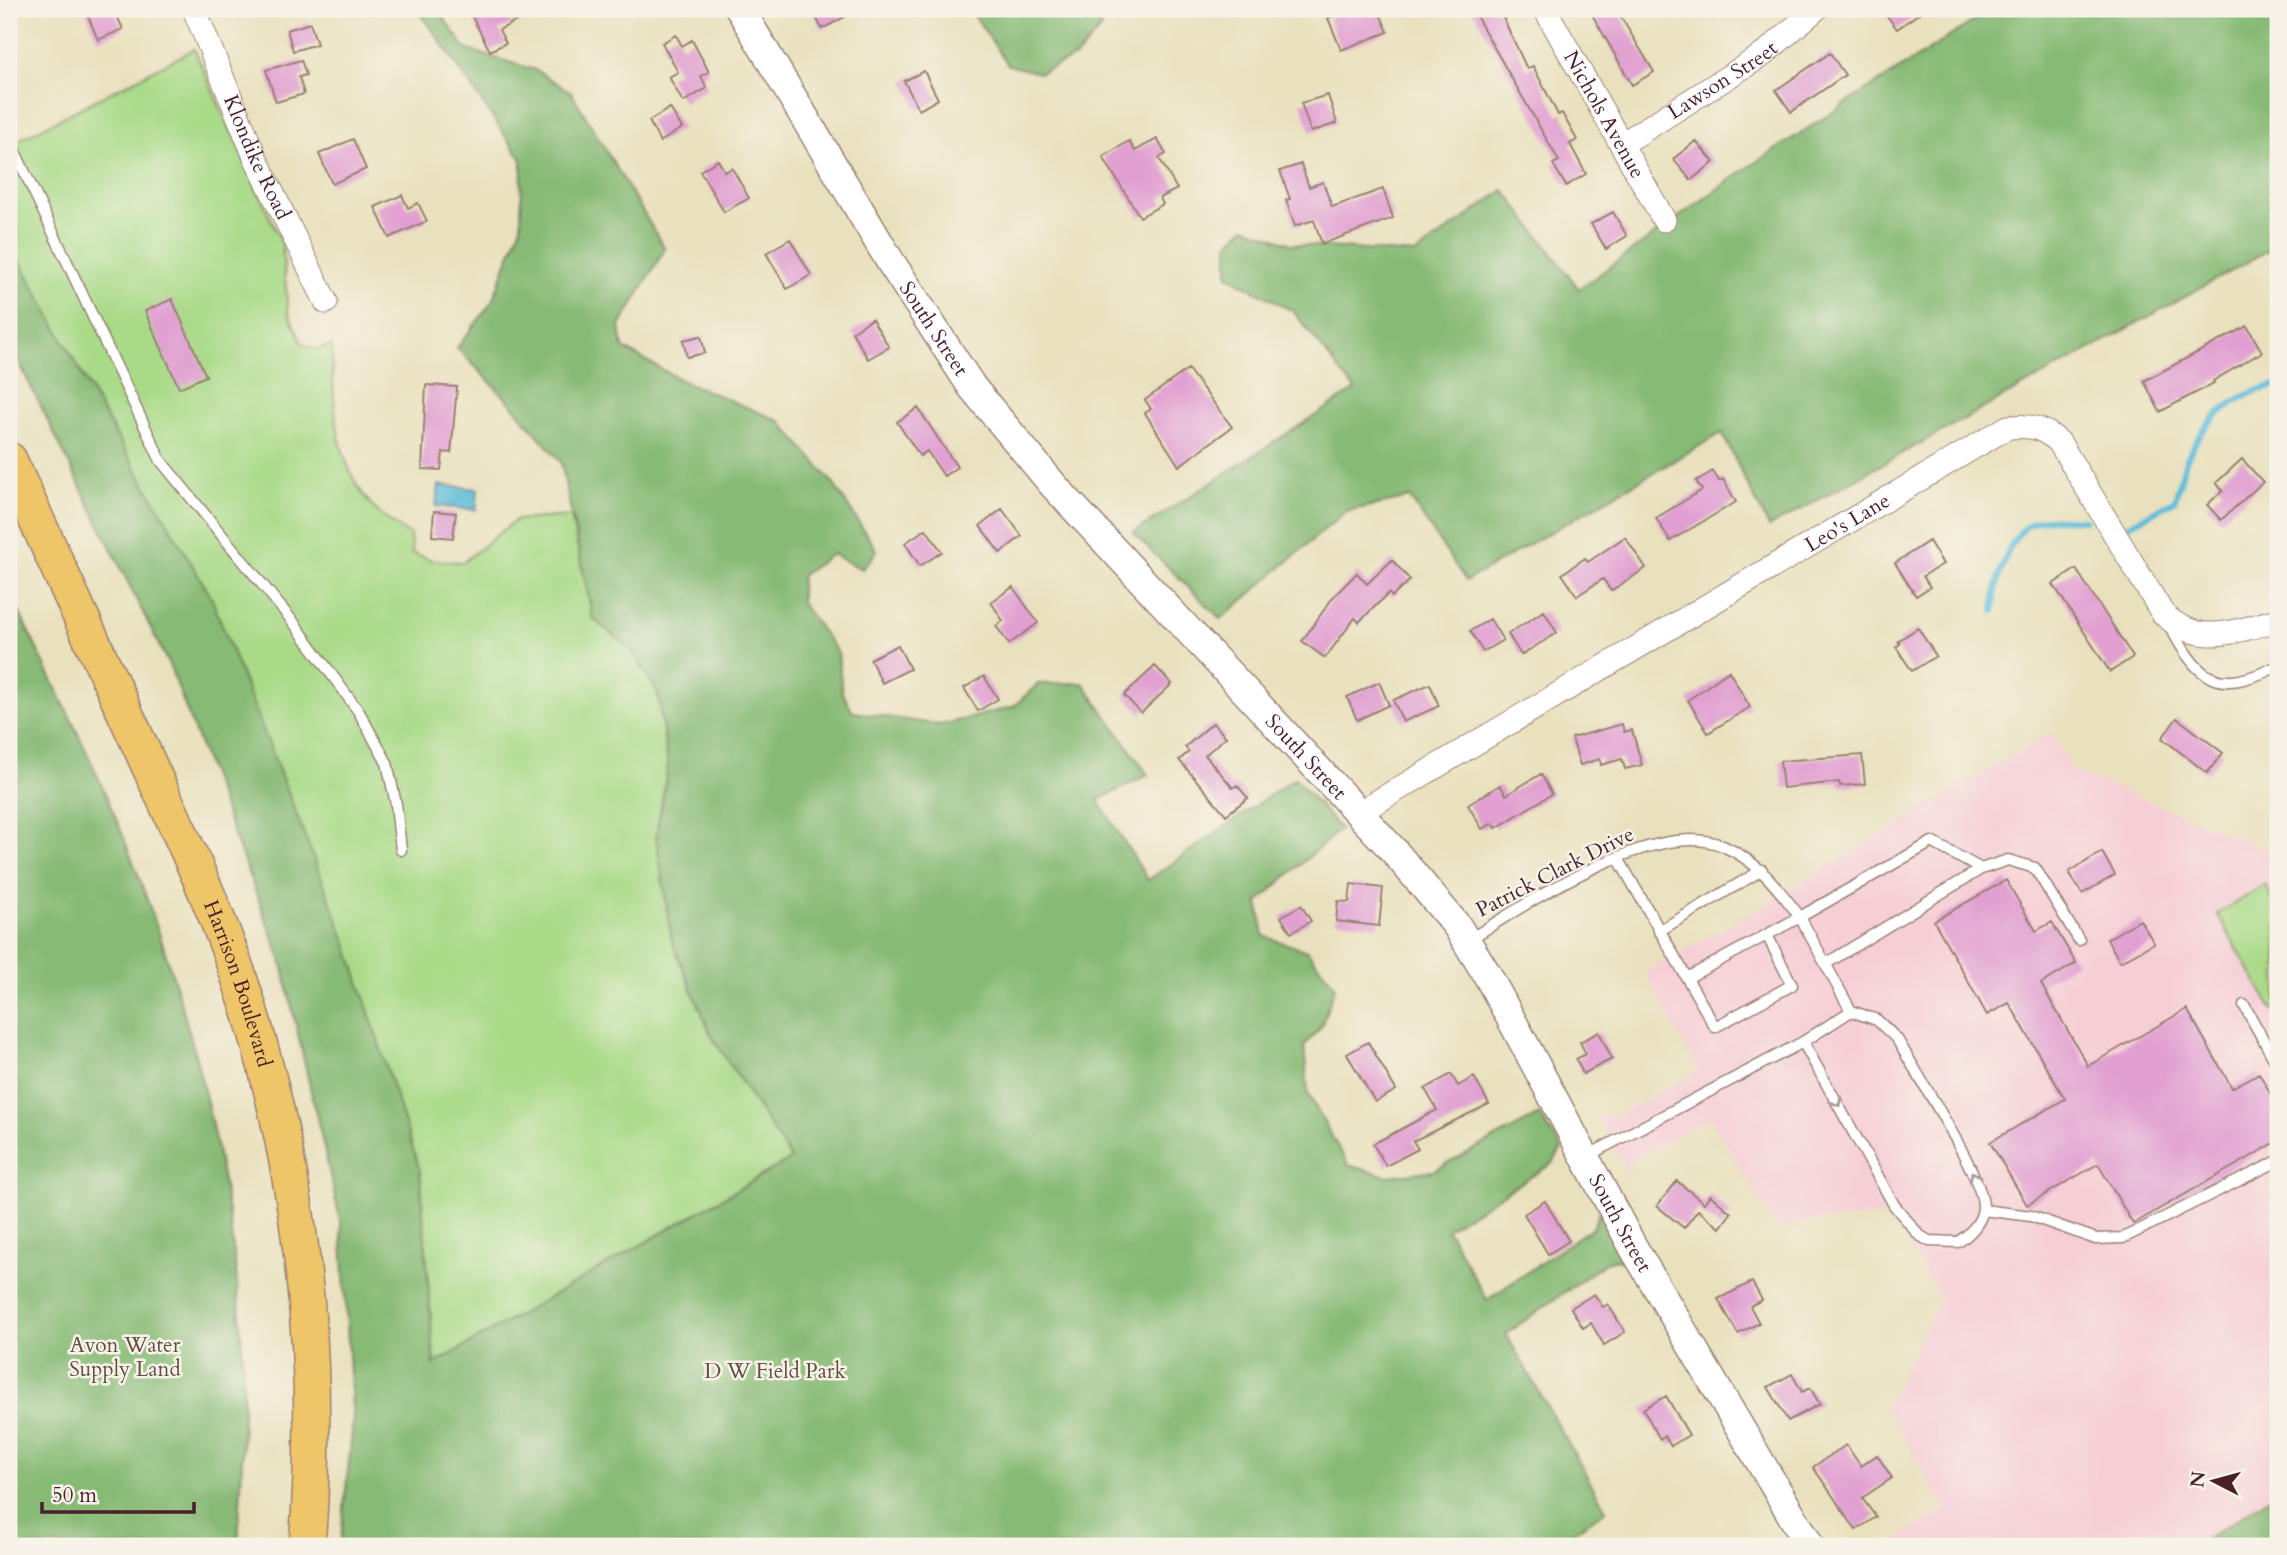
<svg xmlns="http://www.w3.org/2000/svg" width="2287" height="1555" font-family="Cardo,serif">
	<rect width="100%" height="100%" fill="#f7f3e8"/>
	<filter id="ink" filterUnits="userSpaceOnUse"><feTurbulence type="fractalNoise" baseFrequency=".0143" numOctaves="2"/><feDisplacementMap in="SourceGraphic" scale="14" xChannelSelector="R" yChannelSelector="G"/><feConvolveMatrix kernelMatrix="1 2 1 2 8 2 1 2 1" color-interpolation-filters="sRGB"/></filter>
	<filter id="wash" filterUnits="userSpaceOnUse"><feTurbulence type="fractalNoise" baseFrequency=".00686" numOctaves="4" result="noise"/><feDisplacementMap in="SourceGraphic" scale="28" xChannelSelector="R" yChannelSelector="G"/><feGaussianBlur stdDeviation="1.57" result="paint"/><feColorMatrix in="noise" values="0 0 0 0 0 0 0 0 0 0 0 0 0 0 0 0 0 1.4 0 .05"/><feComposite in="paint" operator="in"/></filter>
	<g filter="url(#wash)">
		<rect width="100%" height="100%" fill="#e9e1be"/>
		<path fill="#f6cfd6" d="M2050,732l24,39 204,83v639l-80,53h-313l61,-37 -60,-102 54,-109 -50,-84 -114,13 -66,-109 -76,41 -5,16 -36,-64 7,5 14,1 85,-46 -54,-99 106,-59z"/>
		<path fill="#a9da88" stroke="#7a7c5a" stroke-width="2" d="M194,49l88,195 6,68 15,33 14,4 15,-3c1,58 2,125 47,167 9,8 21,15 31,22l2,18 20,7 31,2 53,-42 55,-4 22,103 39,31 26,43 10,73 -12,71 289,258 -174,75 -337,194 -14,-193 -319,-762 -92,-168v-96z
			M2265,885l13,24 -1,101 -5,-1 -55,-95z"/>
		<path fill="#86ba74" stroke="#686c50" stroke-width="2" d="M418,9h19l29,40 69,21 36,22 94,157 -45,77 3,22 58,32 99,41 53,62 44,68 -15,18 -30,-15 -31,22v26l37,51 4,39 11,20 88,13 72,-18 25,-23 45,-1 65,92 -50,25 50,80 147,-102 45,51 -82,73 6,34 43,15 28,35 -14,41 -17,19 4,48 40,71 38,11 47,-5 106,-56 23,33 -9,15 -106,66 40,71 106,-73 6,-15 27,51 -9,-4 -9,2 -102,73 100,176 -53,36h-1213l13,-123 -12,-200 -60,-264 -110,-290 -162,-327v-101l92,168 110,188 135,344 74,230 14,193 357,-205 -80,-124 -39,-93 -16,-105 12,-71 -10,-73 -26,-43 -39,-31 -32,-157 -54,-63 -50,-51 35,-46 29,-76 1,-66z
			M970,9h128l3,19 -25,29 -37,16 -31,-8z
			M1992,9h286v236l-509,282 -47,-94 -256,148 -56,-83 -64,13 -125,108 -88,-86 222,-143 -62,-79 -65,-35v-32l17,-17 46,17 124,10 89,-64 75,99 162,-117z
			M9,591c38,81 81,162 114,245 67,166 116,361 120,541 1,56 -2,113 -5,169h-229z
			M2278,1492v54h-82z"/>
		<path fill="#5bbcda" stroke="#526e82" stroke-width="2" d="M439,485l39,4 -2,21 -40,-4z"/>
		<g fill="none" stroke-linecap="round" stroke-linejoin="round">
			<path stroke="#5bbcda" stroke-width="6" d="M2129,525l45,-24c6,-13 7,-28 13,-42 17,-40 48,-65 91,-74
				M1994,611c0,-27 15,-85 47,-91 14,-3 30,0 44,0"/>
		</g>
		<g id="blocks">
			<path fill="#e1a0d1" d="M85,9h29l9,20 -25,11z
				M468,9h41l7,12 -17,9 7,13 -16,8z
				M812,9h48l-38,20z
				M1351,9h27l10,23 -47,18 -13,-32z
				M1472,9h27l28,60 6,-3 25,49 4,-2 15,27 -7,4 16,30 -20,12 -13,-22 6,-3z
				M1589,9h27l38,63 -22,13z
				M1882,9h43l-28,20z
				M310,23l7,21 -24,7 -6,-21z
				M676,35l6,11 10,-6 17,32 -8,4 6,12 -24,14 -14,-25 9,-5 -16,-29z
				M1830,53l15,22 -54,37 -15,-22z
				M301,60l5,15 -7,2 5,17 -28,8 -10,-32z
				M924,71l14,28 -19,11 -15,-29z
				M1328,95l9,28 -26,9 -10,-29z
				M670,108l12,20 -22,14 -11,-21z
				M353,139l13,30 -34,15 -13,-30z
				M1157,139l9,15 -7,4 18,31 -17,9 3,6 -23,13 -37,-60 26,-16 6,10z
				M1696,141l18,21 -23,18 -18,-21z
				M718,160l7,12 7,-4 17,30 -25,14 -24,-41z
				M1301,164l8,23 14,-5 9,25 51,-18 10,29 -71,26 -8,-24 -19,6 -9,-26 4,-1 -10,-28z
				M402,195l6,13 10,-5 9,18 -38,17 -14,-31z
				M1613,212l14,24 -21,13 -15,-25z
				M790,239l21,36 -24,14 -21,-36z
				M172,299l34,77 -27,12 -34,-77z
				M872,319l17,28 -21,12 -16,-27z
				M2247,326l15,26 -49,29 1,2 -54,29 -16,-31z
				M701,336l4,17 -18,4 -4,-17z
				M1188,369l44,58 -53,39 -34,-53 6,-4 -6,-9z
				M426,385l31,2 -6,66 -8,-1 -2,18 -19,-1z
				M918,408l39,59 -13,9 -17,-25 -7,5 -23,-34z
				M2242,459l21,23 -42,38 -14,-15 16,-15 -7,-7z
				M1713,471l6,10 4,-2 13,23 -66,39 -14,-23 46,-28 -6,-9z
				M1002,509l20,27 -22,17 -20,-27z
				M434,511l22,2 -3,25 -21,-2z
				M926,529l16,23 -22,14 -15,-23z
				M1625,537l21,31 -35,23 -8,-12 -26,17 -15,-22 23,-16 3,4z
				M1929,541l14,23 -20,12 7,11 -14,9 -21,-33z
				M1392,560l18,20 -18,17 -3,-4 -30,29 -4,-4 -30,40 -23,-17 32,-45 23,-23 10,11z
				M2076,569l57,88 -23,15 -57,-88z
				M1013,587l25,36 -29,21 -13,-18 7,-5 -12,-19z
				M1544,611l13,22 -36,22 -13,-21z
				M1490,619l13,21 -20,12 -13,-21z
				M1918,628l18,28 -24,15 -16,-24 4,-3 -2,-3z
				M898,645l12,24 -28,14 -12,-24z
				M1155,666l17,18 -31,29 -17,-18z
				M1729,671l21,36 -42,26 -20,-33z
				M984,676l14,23 -20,12 -14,-23z
				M1379,682l10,23 -32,15 -10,-23z
				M1430,684l9,22 -36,16 -10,-22z
				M2177,718l46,35 -16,20 -45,-35z
				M1213,723l13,14 -21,18 28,33 4,-3 11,13 -22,17 -47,-55 10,-8 -4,-5z
				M1622,724l2,8 8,-2 10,35 -17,4 -3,-10 -21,6 -1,-6 -20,6 -8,-27z
				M1862,755l3,29 -25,2 -1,-4 -56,6 -3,-27z
				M1541,774l11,20 -56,34 -3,-5 -11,6 -14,-24 32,-20 6,10z
				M2102,852l13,23 -33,19 -13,-22z
				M2006,880l30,51 16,-9 24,41 -35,21 47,82 99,-57 45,79 27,-15 19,34v34l-145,83 -35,-60 -71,41 -37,-63 75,-43 -56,-96 -22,12 -53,-94z
				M1351,884l32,4 -4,38 -43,-5 2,-20 11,1z
				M1301,905l10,16 -20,12 -10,-16z
				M2140,920l14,23 -34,19 -13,-23z
				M1599,1032l13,27 -29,15 -7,-15 10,-5 -6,-12z
				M1368,1042l28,48 -21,12 -28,-48z
				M1451,1074l7,12 16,-9 15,27 -76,37 5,8 -32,17 -13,-22 64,-34 -12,-21z
				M1677,1181l27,22 6,-8 21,18 -11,15 -22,-18 -14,18 -27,-22z
				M1545,1201l24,40 -21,13 -24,-40z
				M1752,1282l10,18 -12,6 9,17 -21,11 -20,-35z
				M1594,1294l9,13 5,-3 17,28 -21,13 -13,-22 -8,5 -12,-20z
				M1792,1374l10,18 8,-4 10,16 -32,17 -20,-34z
				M1666,1396l23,39 -18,11 -7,-10 -4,3 -17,-30z
				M1846,1445l15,21 16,-11 15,23 -30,20 14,19 -20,13 -43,-63z"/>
		</g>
	</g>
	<g filter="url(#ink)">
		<use href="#blocks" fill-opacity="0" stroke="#9a8074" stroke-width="2"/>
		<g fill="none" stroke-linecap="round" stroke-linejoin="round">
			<defs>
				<path id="service" d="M9,139l152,322 133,162 65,89 28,51 9,41 5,46
					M2169,625c31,56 46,71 109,41
					M1618,858l97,169 77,-42 -25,-50
					M1659,931l103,-61
					M1467,941c57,-36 189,-125 256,-95 35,15 55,42 77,71l-113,61
					M1827,963l154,-94
					M2244,1005l34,61
					M1803,1042l91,163 25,30 10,6 29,1c11,-7 24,-20 25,-34 3,-28 -69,-138 -86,-169l-20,-19 -26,-9 -51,-94 132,-75 49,27 27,-9 27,8 44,72
					M1587,1156l216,-114 48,-31
					M1983,1210l48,6 65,23 27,-1 155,-77"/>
				<g id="minor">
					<path id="s1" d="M194,9l62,150 70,143"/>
					<path id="s2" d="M1545,9l119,211"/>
					<path id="s3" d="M1622,144l142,-90 52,-45"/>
					<path id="s4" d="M1358,813l650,-386c23,-2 34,0 51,15l104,172c38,34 71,17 115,6"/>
				</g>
				<g id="tertiary">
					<path id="s5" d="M740,9l150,252 82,126 82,99 340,365 63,75 31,50 145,271 177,299"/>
				</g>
				<g id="primary">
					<path id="s6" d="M9,460c46,101 92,202 139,303 35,77 72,153 97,233 57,179 77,363 62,550"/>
				</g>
			</defs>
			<use href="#service" stroke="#9a8074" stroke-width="13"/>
			<use href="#minor" stroke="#9a8074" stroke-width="25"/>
			<use href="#tertiary" stroke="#9a8074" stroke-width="31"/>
			<use href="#primary" stroke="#9a8074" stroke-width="38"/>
			<use href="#service" stroke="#fff" stroke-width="10"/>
			<use href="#minor" stroke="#fff" stroke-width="23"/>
			<use href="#tertiary" stroke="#fff" stroke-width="28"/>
			<use href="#primary" stroke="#eec569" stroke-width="35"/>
		</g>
		<defs><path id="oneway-chevron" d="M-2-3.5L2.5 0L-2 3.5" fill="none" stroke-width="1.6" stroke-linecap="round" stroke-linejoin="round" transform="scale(1.75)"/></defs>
		<g stroke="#ae9aa0">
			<use href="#oneway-chevron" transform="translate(1837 1102) rotate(61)"/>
			<use href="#oneway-chevron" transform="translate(1974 1176) rotate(-118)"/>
		</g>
	</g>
	<g text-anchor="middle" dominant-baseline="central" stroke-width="5" stroke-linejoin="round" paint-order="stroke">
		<g font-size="21" fill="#4a1f2b" stroke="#f7f3e8">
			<text stroke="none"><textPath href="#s3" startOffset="119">Lawson Street</textPath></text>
			<text stroke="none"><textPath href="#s2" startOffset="121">Nichols Avenue</textPath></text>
			<text stroke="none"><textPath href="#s1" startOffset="161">Klondike Road</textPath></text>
			<text stroke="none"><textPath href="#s5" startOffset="374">South Street</textPath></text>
			<text stroke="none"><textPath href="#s4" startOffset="569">Leo's Lane</textPath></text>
			<text stroke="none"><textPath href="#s5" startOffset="942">South Street</textPath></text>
			<text transform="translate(1555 872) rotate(-27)">Patrick Clark Drive</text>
			<text stroke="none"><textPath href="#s6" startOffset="572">Harrison Boulevard</textPath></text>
			<text stroke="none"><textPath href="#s5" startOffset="1508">South Street</textPath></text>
		</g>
		<g font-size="21" fill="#624e42" stroke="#f7f3e8">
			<text x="125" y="1345">Avon Water<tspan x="125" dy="24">Supply Land</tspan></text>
			<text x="775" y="1371">D W Field Park</text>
		</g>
	</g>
	<rect width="2287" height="1555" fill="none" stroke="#f7f3e8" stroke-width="35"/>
	<g transform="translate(2214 1481) rotate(276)" stroke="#f7f3e8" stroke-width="5" paint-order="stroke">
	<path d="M0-5L12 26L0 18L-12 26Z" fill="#4a1f2b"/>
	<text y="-10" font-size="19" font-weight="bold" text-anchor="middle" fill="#4a1f2b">N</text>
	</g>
	<path d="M42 1502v10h152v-10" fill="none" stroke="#4a1f2b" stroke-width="3.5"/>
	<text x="52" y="1502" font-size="21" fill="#4a1f2b" stroke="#f7f3e8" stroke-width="5" paint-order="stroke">50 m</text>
</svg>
